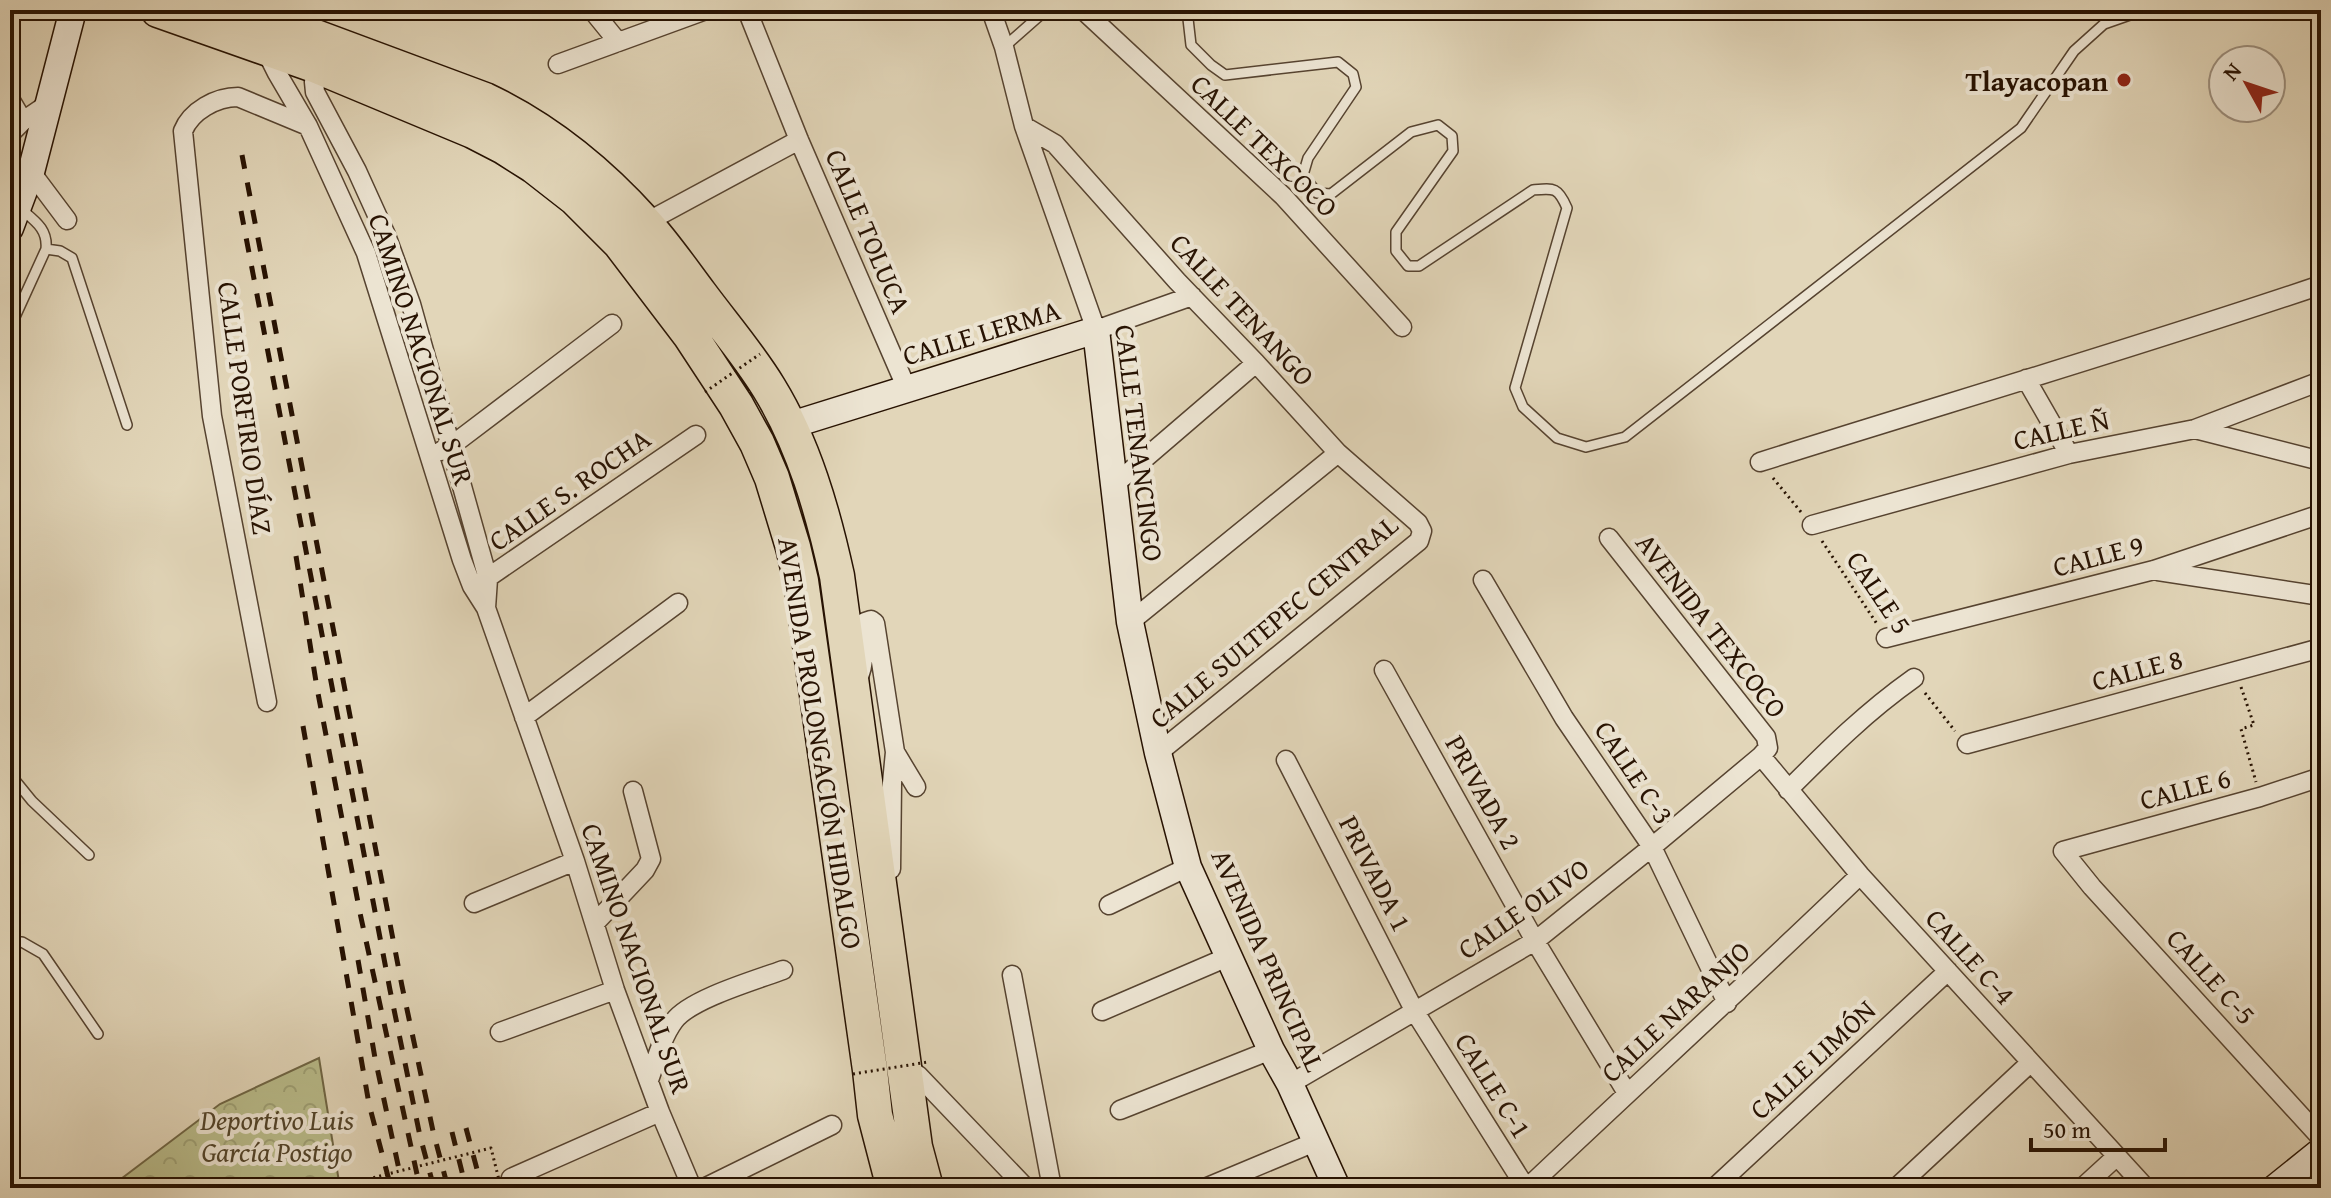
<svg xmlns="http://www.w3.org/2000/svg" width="2331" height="1198" font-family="'Gentium Book Plus',serif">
	<defs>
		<pattern id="park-crowns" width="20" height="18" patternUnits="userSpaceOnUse" patternTransform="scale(2)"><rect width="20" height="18" fill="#b9bc8b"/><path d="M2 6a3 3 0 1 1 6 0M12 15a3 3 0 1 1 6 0" fill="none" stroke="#9fa176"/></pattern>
	</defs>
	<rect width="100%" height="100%" fill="#e2d6b9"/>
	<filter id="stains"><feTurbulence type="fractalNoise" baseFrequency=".0025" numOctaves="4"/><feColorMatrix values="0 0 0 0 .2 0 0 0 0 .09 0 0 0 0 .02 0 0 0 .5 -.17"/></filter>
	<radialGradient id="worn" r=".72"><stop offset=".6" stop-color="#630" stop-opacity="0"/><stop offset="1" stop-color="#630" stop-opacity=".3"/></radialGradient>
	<path fill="url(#park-crowns)" stroke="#706746" stroke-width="2" d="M319,1058l21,130h-231l111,-84z"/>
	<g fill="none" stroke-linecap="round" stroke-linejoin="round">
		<defs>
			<path id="lane" d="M1187,10l4,35 20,20 14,10 113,-13 15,12 3,13 -48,71 -5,17 14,18 14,1 80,-62 27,-7 14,11 1,15 -57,81v19l12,15h11l114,-76c21,-2 25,-3 34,18l-52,180 8,19 34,31 29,9 39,-10 396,-309 53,-77 30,-27 40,-14
				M1004,47l42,-37
				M46,249l14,2 12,7 55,167
				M10,328l36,-79c2,-20 -11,-28 -25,-40
				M10,774l22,27 57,54
				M10,942h12l21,12 55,80"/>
			<path id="street" d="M592,10l26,32
				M747,10l52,130 108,249
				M991,10l13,37 20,79 72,204 96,-34
				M1083,10l200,186 119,131
				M268,48l2,11 7,14 31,53 58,127 96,307 10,26 14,22 89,253 40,129 45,122 32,76
				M318,62l-4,20 1,10 42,79 29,64 25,69 77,275 -2,29
				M558,64l148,-54
				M10,99l13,22
				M1024,126l31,18 122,137 79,82 82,90 80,70 4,8 -3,10 -261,212
				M10,134l13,-13 25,-17
				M31,172l36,48
				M645,223l154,-83
				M2026,379l43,75
				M2195,429l126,32
				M441,451l10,-5 161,-122
				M1760,462c187,-59 375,-114 561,-177
				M1115,484l141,-121
				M1812,525l257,-71 126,-25 126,-48
				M2158,571l163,25
				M1483,580l81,138 88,129 75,156
				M480,583l216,-148
				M1130,622l208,-169
				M1886,638l268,-68 167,-56
				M1384,670l151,271 92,152
				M859,677c8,-22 2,-35 6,-55l6,-2 4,3 20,129 21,35
				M267,702l-55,-286 -29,-285c8,-20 33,-34 55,-34l70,29
				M524,717l154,-114
				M1967,744l354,-96
				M1761,756l99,119 286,313
				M1286,760l129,252 111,176
				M2321,777l-61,20 -197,54 29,36 229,251
				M1788,790c42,-42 78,-78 126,-112
				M891,869l1,-86 3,-31
				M474,903l101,-42
				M1109,905l79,-38
				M595,923l50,-53 6,-11 -18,-68
				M1012,975l40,213
				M1102,1011l128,-55
				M500,1032l115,-42
				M918,1075l108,113
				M649,1080c7,-19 13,-43 25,-59 16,-22 82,-41 109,-51
				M1290,1084l245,-143 117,-94 109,-91 7,-8 -2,-11 -157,-199
				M1120,1110l151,-60
				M513,1188l-2,-10 149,-66
				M704,1188l128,-63
				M1205,1188l110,-46
				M1527,1188c111,-105 223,-207 333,-313
				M1714,1188l234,-217
				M1896,1188l134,-125
				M2082,1188l35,-32"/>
			<path id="secondary" d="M10,228l21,-56 42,-162
				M788,426l308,-96 34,292 28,131 30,114 83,183 19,34 47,104
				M2275,1188l46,-37"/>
			<path id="highway" d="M158,10l159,56 156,65 31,16 30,19 41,32 45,45 70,92 46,70 21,38 15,35 21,69 8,34 69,489 5,45 19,73
				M243,10l242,90c61,29 114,72 159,122 20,22 38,48 56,72 23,31 49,61 69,94 35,57 54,124 68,188l78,571 11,41"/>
		</defs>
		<use href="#lane" stroke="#564330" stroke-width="12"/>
		<use href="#street" stroke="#564330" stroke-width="21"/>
		<use href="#secondary" stroke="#271202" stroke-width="29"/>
		<use href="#highway" stroke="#271202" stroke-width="37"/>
		<path stroke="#271202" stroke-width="3" stroke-dasharray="2 4" stroke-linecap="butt" d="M1773,478l28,34
			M1822,541l55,83
			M2241,687l13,38 -13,4 15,53
			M1925,693l30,38"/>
		<use href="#lane" stroke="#ece4d2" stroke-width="9"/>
		<use href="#street" stroke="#ece4d2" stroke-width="18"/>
		<use href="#secondary" stroke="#ece4d2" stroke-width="26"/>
		<use href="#highway" stroke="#e2d6b9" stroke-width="34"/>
		<path stroke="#271202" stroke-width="5" stroke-dasharray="14 14" stroke-linecap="butt" d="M242,155l160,831 31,145 15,57
			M241,211l149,779 30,146 14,52
			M296,556l21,132 43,225 60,275
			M303,726l66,378 22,84
			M358,960l17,98 28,130
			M466,1128l16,60
			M452,1132l14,56"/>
		<path stroke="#271202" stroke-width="3" stroke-dasharray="2 4" stroke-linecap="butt" d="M705,392l55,-38
			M853,1074l75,-12
			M357,1188l-1,-6 135,-34 10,40"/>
	</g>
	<circle fill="#8f2418" stroke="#ece4d2" stroke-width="3" cx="2124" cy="80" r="8"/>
	<g text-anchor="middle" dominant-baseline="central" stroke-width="8" stroke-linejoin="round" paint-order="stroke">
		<g font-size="28" font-weight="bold" fill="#271202" stroke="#ece4d2" text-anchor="end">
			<text x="2108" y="80">Tlayacopan</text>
		</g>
		<g font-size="28" fill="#271202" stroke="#ece4d2">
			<text transform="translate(1265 145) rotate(44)">CALLE TEXCOCO</text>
			<text transform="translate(869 231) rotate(67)">CALLE TOLUCA</text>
			<text transform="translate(1243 309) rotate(47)">CALLE TENANGO</text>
			<text transform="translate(981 332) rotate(-17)">CALLE LERMA</text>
			<text transform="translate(422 349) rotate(72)">CAMINO NACIONAL SUR</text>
			<text transform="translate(246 408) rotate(82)">CALLE PORFIRIO DÍAZ</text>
			<text transform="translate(2061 429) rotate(-13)">CALLE Ñ</text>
			<text transform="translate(1140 443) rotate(83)">CALLE TENANCINGO</text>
			<text transform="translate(569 489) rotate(-35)">CALLE S. ROCHA</text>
			<text transform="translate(2098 555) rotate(-15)">CALLE 9</text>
			<text transform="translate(1880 592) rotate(56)">CALLE 5</text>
			<text transform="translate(1273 621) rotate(-40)">CALLE SULTEPEC CENTRAL</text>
			<text transform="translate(1712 625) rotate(52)">AVENIDA TEXCOCO</text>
			<text transform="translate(2137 669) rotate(-15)">CALLE 8</text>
			<text transform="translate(821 743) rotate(81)">AVENIDA PROLONGACIÓN HIDALGO</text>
			<text transform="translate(1635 772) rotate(56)">CALLE C-3</text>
			<text transform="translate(2185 788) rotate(-15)">CALLE 6</text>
			<text transform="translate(1484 792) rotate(61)">PRIVADA 2</text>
			<text transform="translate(1376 873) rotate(63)">PRIVADA 1</text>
			<text transform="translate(1523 908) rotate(-35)">CALLE OLIVO</text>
			<text transform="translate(1971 956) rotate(48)">CALLE C-4</text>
			<text transform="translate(637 958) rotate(71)">CAMINO NACIONAL SUR</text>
			<text transform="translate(1269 960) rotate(66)">AVENIDA PRINCIPAL</text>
			<text transform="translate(2212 976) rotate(48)">CALLE C-5</text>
			<text transform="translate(1675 1011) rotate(-43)">CALLE NARANJO</text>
			<text transform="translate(1812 1059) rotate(-43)">CALLE LIMÓN</text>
			<text transform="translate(1494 1085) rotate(58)">CALLE C-1</text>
		</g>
		<g font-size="28" font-style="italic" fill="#53452b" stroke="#ece4d2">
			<text x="277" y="1119">Deportivo Luis<tspan x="277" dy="32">García Postigo</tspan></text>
		</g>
	</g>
	<rect width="2331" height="1198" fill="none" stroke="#e2d6b9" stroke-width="40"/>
	<rect x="12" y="12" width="2307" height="1174" fill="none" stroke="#271202" stroke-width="4"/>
	<rect x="20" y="20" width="2291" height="1158" fill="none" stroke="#271202" stroke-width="2"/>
	<g transform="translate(2247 84) rotate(310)"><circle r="38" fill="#ece4d2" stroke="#9d907f" stroke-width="2"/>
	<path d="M0-6L14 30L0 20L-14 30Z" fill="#8f2418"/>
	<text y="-12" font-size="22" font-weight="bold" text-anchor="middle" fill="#271202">N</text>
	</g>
	<path d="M2031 1138v12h134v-12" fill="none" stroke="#271202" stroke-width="4"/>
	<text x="2043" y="1138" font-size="24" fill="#271202" stroke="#ece4d2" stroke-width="6" paint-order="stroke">50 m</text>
	<rect width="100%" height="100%" filter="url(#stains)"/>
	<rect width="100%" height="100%" fill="url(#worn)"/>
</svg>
